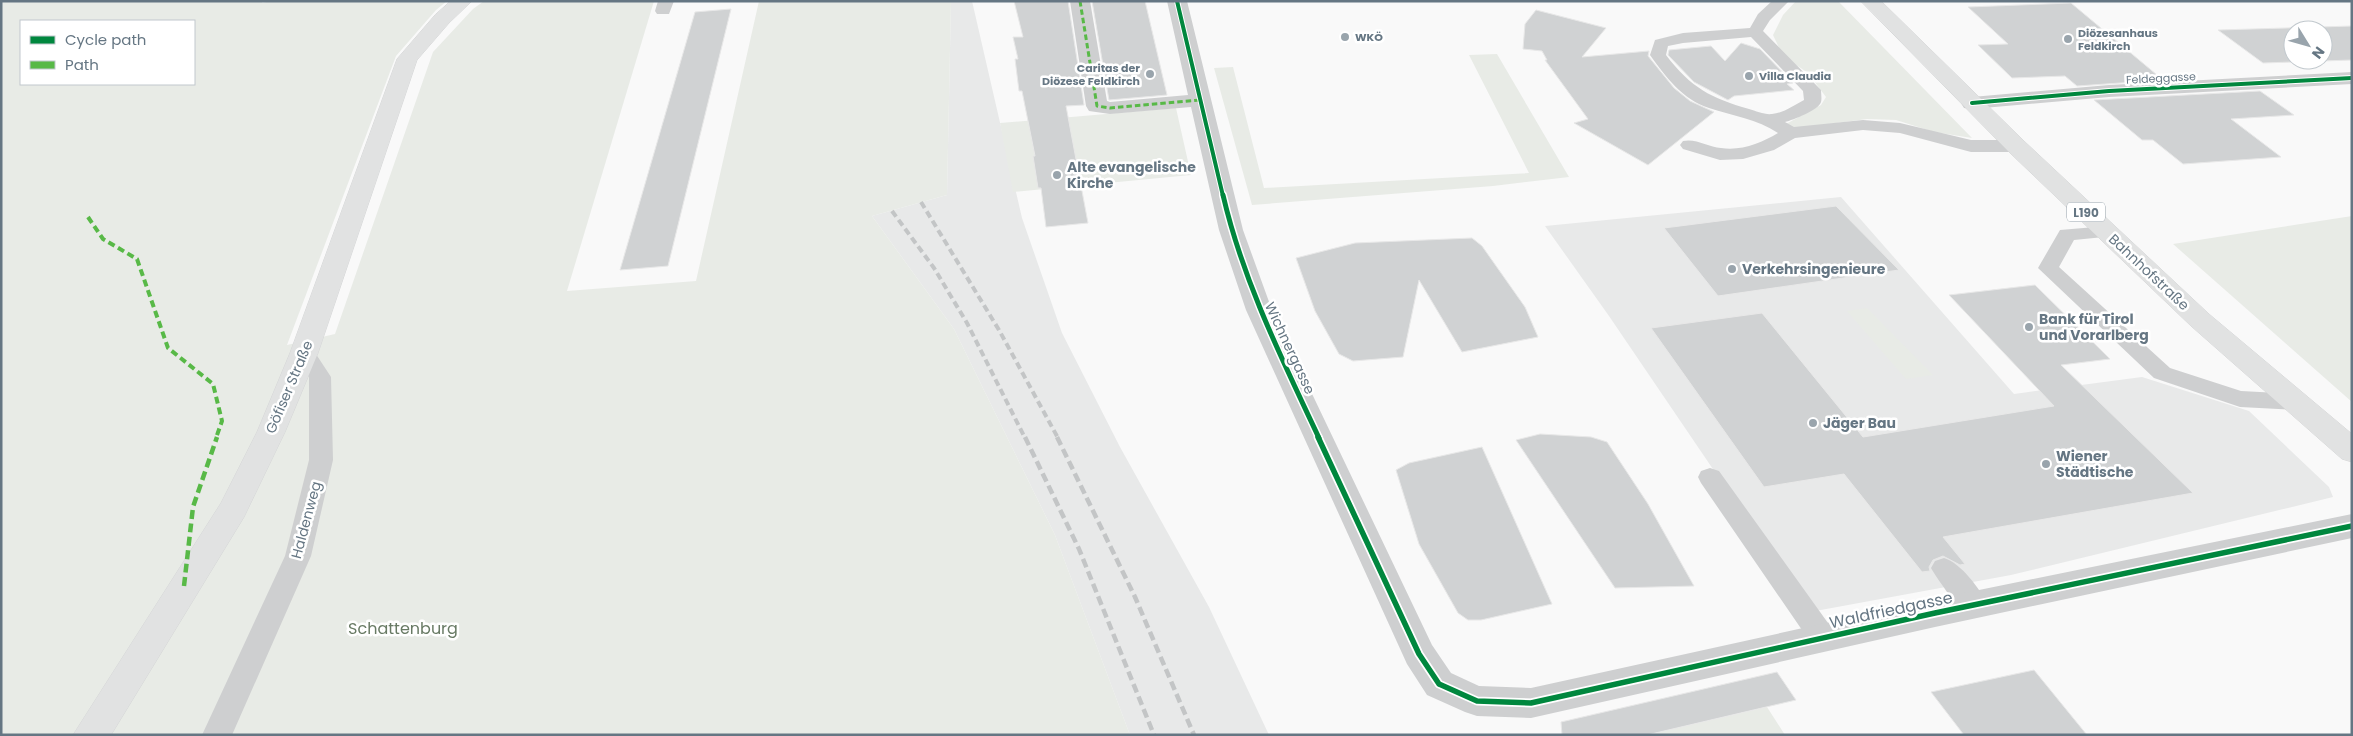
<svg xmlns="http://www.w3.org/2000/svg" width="2353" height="736" font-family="Poppins,sans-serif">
	<rect width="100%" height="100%" fill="#f9f9f9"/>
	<path fill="#e8e9e9" d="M951,1h21l50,217 40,115 58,114 89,160 60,128h-139l-75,-200 -101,-206 -82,-113 75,-21z
		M1841,197l173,197 128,-17 107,34 80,76 4,10 -322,78 -201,37 -201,-296 -64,-90z"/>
	<path fill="#e8ebe6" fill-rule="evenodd" d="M1,1h262l-1,2 9,-2h176l-11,9 -40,46 -109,289 48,-11 98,-282 40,-43 11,-8h170l-87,290 129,-10 63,-280h192l-4,194 -75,21 82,113 101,206 75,200h-1129zM21,21h173v63h-173z
		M1796,1h42l134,137 -38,-6 -38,-12 -29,-1 -69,9 -9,-1 -3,-3 35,-19 5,-8 -18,-24 -25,-17 -10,-21 10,-20z
		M1497,54l72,123 -76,9 -241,19 -38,-137 19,-1 31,121 265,-15 -60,-118z
		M1176,108l15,67 -178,17 -13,-69z
		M2352,216v186l-179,-158z
		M1867,308l66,67 -27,4 -59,-68z
		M1767,707l18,28h-138z"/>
	<path fill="#d0d2d3" stroke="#e8e8e8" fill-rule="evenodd" d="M1014,1h54l16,104 -18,1 22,117 -42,4 -5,-39h-3l-5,-32h2l-13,-65h-3l-4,-32h3l-5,-22h10z
		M1092,1h53l22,94 -58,5z
		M2071,3l92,77 -86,6 -12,-10 -53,2 -34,-33 30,-1 -40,-37z
		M731,9l-63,257 -48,4 75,-258z
		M1536,10l70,18 -24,29 67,-6 -1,5 26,32 16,13 24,11 -66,53 -74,-42 14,-4 -43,-59h2l-5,-9 -19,-2 2,-25z
		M2352,26v34l-89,3 -45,-33zM2293,30h30v30h-30z
		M1741,43l19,6 33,34 -6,1 7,6 -60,6 -6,4 -34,-18 -26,-27 1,-5 42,-4 14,15z
		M2260,91l34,24 -63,4 50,38 -98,7 -30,-24h-11l-48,-40z
		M1836,206l63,64 -181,26 -54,-68z
		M1472,238l10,8 43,61 13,30 -76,15 -43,-72 -16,77 -50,4 -14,-7 -24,-43 -19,-53 59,-15z
		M2035,285l75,74 -49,6 132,128 -250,44 22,27 -5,1 -17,-9 -10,4 -4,7 1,4 -8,1 -78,-98 -80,13 -113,-159 111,-15 101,124 191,-31 -105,-111z
		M1540,434l51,3 16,5 41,62 46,82 -79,2 -99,-148z
		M1482,447l70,157 -71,16h-13l-10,-7 -39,-69 -23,-74 13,-7z
		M2034,670l53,65h-123l-33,-43z
		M1777,672l19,28 -149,35h-85l-1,-13z"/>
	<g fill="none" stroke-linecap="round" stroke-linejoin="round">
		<defs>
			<path id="secondary" d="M451,1h21l-23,22 -32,37 -99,293 -33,79 -41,85 -133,218h-38l148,-232 36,-71 33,-79 107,-294 38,-44z"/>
			<path id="primary" d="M1861,1h20l143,140 185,173 143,120v28l-10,-3 -151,-133 -183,-175z"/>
		</defs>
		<use href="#secondary" stroke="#d5d6d7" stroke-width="1"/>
		<use href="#primary" stroke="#d5d6d7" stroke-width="1"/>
		<path fill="#cecfd0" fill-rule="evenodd" d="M658,1h16l-5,13h-12l-2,-3z
			M1772,1h17l-19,19 -7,11 58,59c0,3 1,9 0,12 -2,8 -28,18 -36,20l9,5 69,-7 37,3 71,17h45l6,2 3,4 -3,4 -6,2h-45l-71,-19 -37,-3 -68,8 -21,12 -31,9 -23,1 -37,-11 -3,-4 3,-4c13,-3 25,6 38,7 21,3 40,-5 57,-15 -21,-14 -45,-17 -69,-25 -26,-8 -44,-32 -59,-53l5,-15 28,-7 67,-5 8,-14zM1751,37l52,54 1,9c-10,5 -20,13 -32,14 -7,1 -16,-3 -23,-5 -38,-11 -58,-21 -83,-54l2,-9 15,-3z
			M2107,226l7,2 3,4 -3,4 -40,4 -15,27 111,101 71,23 54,3 8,2 4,6 -4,6 -8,2 -55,-3 -86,-29 -116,-110 22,-38z
			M304,346l8,2 19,29 2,83 -22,96 -79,179h-30l83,-179 24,-96v-83l-16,-24 3,-5z
			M1710,468l9,3 114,159 4,8 -4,8 -10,3 -10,-3 -112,-163 -3,-6 3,-6z
			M1944,558c17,5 36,31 44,47l-3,8c-7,2 -13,4 -20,0 -8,-6 -29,-36 -34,-45l4,-7z"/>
		<path fill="#cecfd0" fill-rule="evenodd" d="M1070,1h20l17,100 3,1 78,-7 -21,-94h20l56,229 29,80 160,335 19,28 28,13 52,2 404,-89 417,-85v24l-417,89 -404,91 -54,-2 -12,-4 -38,-17 -20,-31 -161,-354 -27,-80 -28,-123 -81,7 -21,-3 -3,-5z
			M2352,72v12l-243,13 -137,12 -8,-1 -3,-5 3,-5 8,-1 137,-12z"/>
		<use href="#secondary" fill="#e1e2e2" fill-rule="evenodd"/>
		<use href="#primary" fill="#e1e2e2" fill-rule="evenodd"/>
		<path stroke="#c3c5c6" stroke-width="4" stroke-dasharray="7 4" stroke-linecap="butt" d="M921,202l78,128 59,108
			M892,211l42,57 33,55 58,115"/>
		<path stroke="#c3c5c6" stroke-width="4.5" stroke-dasharray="9 4.5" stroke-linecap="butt" d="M1025,437l54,112 75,186
			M1057,437l78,160 59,138"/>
		<path stroke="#58b947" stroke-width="3" stroke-dasharray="5.5 3" stroke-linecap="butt" d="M1080,1l17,105 13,2 91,-8"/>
		<path stroke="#58b947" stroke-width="4" stroke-dasharray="7 4" stroke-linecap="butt" d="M88,217l15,22 34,20 31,89 45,36 9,37 -6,17"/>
		<path stroke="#58b947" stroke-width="4.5" stroke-dasharray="9 4.5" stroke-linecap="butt" d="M184,586l9,-79 24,-70"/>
		<defs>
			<path id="cycleway-far2" d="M1177,1l46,195
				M1972,103l137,-12 243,-13"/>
			<path id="cycleway-far1" d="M1223,195c20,86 59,164 96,243"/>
			<path id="cycleway" d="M1318,437l101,217 20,30
				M1439,684l38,17 54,2 404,-90 417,-87"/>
		</defs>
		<use href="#cycleway-far2" stroke="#fff" stroke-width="6"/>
		<use href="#cycleway-far1" stroke="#fff" stroke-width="8"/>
		<use href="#cycleway" stroke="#fff" stroke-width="9"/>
		<use href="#cycleway-far2" stroke="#00873e" stroke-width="4"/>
		<use href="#cycleway-far1" stroke="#00873e" stroke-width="5"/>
		<use href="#cycleway" stroke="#00873e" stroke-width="5.5"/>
	</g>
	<g fill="#99a4ac" stroke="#fff" stroke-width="2">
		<circle cx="1345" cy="37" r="5"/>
		<circle cx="2068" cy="39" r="5"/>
		<circle cx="1150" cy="74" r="5"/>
		<circle cx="1749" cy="76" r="5"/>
		<circle cx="1057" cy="175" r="5"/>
		<circle cx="1732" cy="269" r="5"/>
		<circle cx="2029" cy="327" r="5"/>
		<circle cx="1813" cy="423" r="5"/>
		<circle cx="2046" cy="464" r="5"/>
	</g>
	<g text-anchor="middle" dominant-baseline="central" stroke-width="5" stroke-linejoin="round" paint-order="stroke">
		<g font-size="11" font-weight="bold" fill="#657683" stroke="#fff" text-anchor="start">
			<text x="2078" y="33">Diözesanhaus<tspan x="2078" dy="13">Feldkirch</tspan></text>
			<text x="1355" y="37">WKÖ</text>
			<text x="1140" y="68" text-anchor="end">Caritas der<tspan x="1140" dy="13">Diözese Feldkirch</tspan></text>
			<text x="1759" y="76">Villa Claudia</text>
		</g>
		<g font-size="11" fill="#657683" stroke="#fff">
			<text transform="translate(2161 78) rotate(-3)">Feldeggasse</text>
		</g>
		<rect fill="#fff" stroke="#939fa8" stroke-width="1" x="2067" y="202.5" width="38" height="19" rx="4"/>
		<g font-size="12" font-weight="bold" fill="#657683">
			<text x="2086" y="212">L190</text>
		</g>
		<g font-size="14" font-weight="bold" fill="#657683" stroke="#fff" text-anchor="start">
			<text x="1067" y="167">Alte evangelische<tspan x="1067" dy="16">Kirche</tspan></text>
			<text x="1742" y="269">Verkehrsingenieure</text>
			<text x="2039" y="319">Bank für Tirol<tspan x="2039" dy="16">und Vorarlberg</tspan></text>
			<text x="1823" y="423">Jäger Bau</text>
			<text x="2056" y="456">Wiener<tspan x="2056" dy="16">Städtische</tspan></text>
		</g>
		<g font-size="14" fill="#657683" stroke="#fff">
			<text transform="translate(2149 272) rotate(43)">Bahnhofstraße</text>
			<text transform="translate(1290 348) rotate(65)">Wichnergasse</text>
			<text transform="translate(289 387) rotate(-67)">Göfiser Straße</text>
			<text transform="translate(306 520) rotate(-75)">Haldenweg</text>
		</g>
		<g font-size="16" fill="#657683" stroke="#fff">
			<text transform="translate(1891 610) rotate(-12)">Waldfriedgasse</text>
		</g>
		<g font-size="16" fill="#687a64" stroke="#fff">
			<text x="403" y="628">Schattenburg</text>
		</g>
	</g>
	<rect width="2353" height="736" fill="none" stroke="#657683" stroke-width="5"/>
	<rect x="20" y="20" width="175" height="65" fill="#ffffff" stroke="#c1c8cd"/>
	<rect x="30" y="36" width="25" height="8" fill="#00873e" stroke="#c1c8cd"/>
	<text x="65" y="45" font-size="15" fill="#657683">Cycle path</text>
	<rect x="30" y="61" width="25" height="8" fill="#58b947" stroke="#c1c8cd"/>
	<text x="65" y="70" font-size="15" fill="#657683">Path</text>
	<g transform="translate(2308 45) rotate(127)"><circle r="24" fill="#ffffff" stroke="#c1c8cd"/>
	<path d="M0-4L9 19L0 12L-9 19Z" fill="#99a4ac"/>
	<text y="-8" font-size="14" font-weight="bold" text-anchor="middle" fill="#657683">N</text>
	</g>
</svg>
